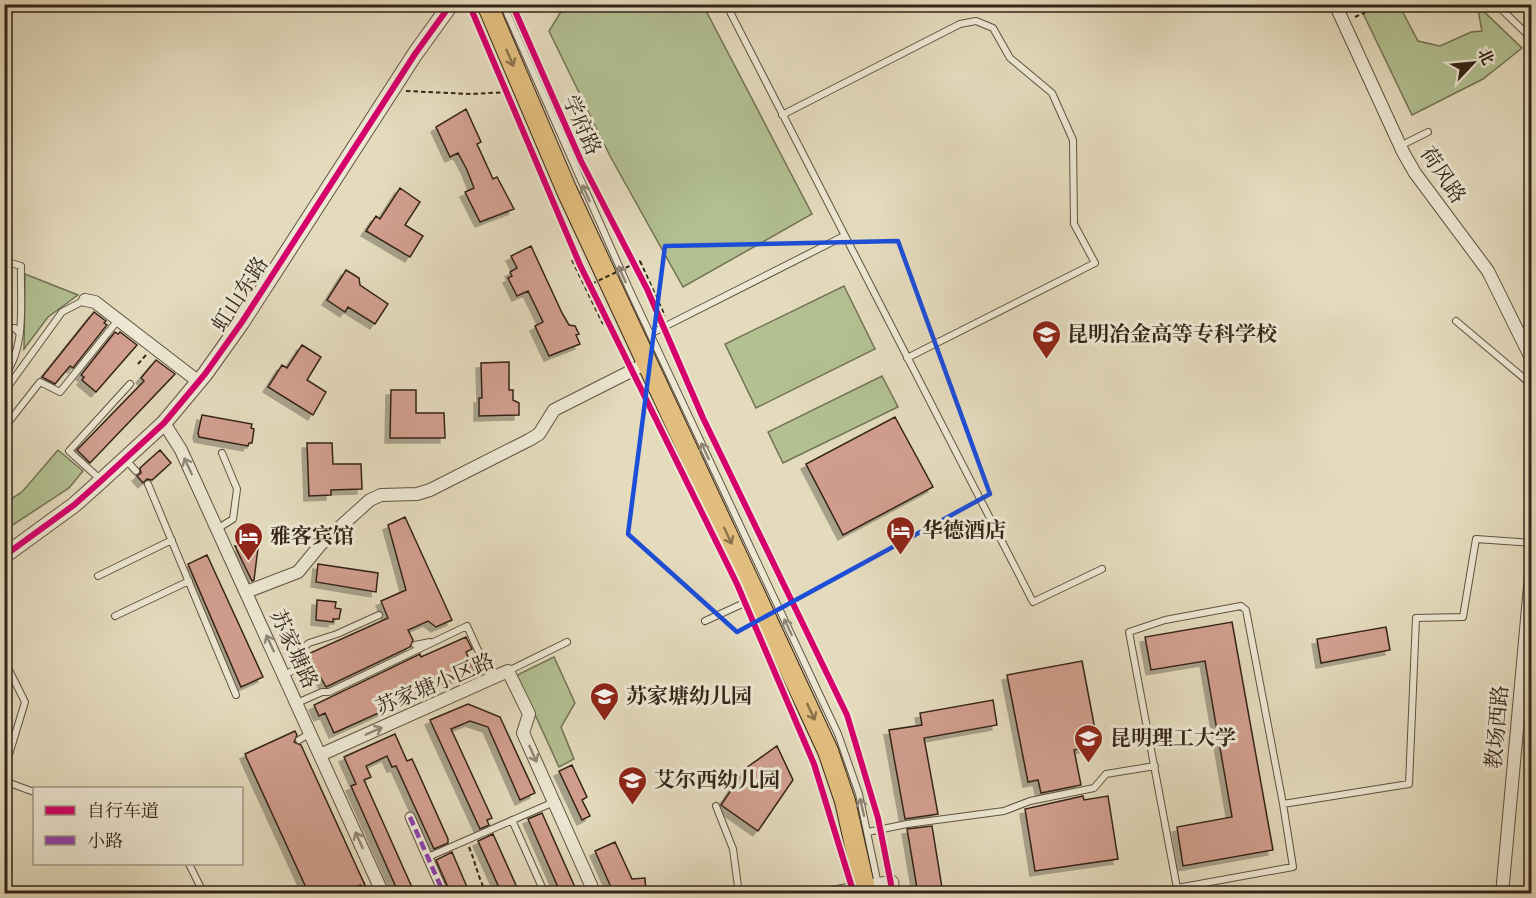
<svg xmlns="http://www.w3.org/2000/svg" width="1536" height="898" font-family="Alegreya,'Noto Serif SC',serif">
	<defs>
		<filter id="shadow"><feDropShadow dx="-5" dy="5" stdDeviation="0" flood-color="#0004"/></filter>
	</defs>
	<rect width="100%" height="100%" fill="#e4dbbd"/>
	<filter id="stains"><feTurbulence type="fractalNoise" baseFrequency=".00333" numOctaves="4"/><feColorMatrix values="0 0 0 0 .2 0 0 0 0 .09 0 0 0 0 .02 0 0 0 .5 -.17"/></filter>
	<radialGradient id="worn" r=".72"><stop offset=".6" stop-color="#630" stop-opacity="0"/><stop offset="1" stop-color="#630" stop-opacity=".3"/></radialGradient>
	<path fill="#b2c092" stroke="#737255" stroke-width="1.5" d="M565,5h138l109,209 -129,73 -73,-131 -61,-125z
		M1359,5h40l19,36 22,5 31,-14 11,-1 -5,-26 45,43 -39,31 -71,36z
		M25,274l53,21 -30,22 -24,32z
		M844,286l31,63 -119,59 -31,-64z
		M882,376l16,31 -115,56 -15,-31z
		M58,450l25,21 -14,17 -64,42v-27l17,-11z
		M554,657l21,46 -14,24 13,32 -15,8 -42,-92z"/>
	<path fill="#d29f8f" stroke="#342418" stroke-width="1.5" filter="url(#shadow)" d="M466,109l15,33 -4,2 16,35 4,-2 17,32 -34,13 -15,-30 9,-4 -7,-18 -9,-17 -8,4 -14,-30z
		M400,188l20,14 -15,23 18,11 -13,21 -44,-26 10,-15 4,3z
		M531,246l31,67 7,12 6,1 4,8 -3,1 4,9 -31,12 -14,-30 8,-4 -15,-31 -11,5 -9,-18 4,-2 -2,-4 7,-4 -6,-12z
		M346,270l13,8 1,7 28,19 -13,20 -27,-17 -3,5 -18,-12z
		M94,312l12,9 -2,2 3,2 -34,43 -3,-2 -15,18 -13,-7z
		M115,332l3,2 2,-2 17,13 -41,47 -14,-12 2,-3 -3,-2z
		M302,345l19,12 -14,23 19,12 -13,23 -45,-28 14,-22 5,3z
		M156,360l19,14 -85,89 -13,-13 67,-69 -3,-3z
		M509,362v28h4v10l6,3v12l-40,1v-18h3l-1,-35z
		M391,390h25v23h28l1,25h-55z
		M202,415l50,9 -1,4 3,1 -2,14h-3l-1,3 -49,-9 -1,-4z
		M895,417l38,70 -90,48 -37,-71z
		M307,443h25l1,21h28l1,25 -31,1v5l-22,1z
		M160,450l11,13 -19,17 -5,-1 -4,4 -6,-7 4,-3 -1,-5z
		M405,517l47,103 -16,7 -8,-6 -20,9 5,10 -3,7 -84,40 -18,-33 80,-36 -7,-17 25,-11 -18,-65z
		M235,546l23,2 -4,32 -2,1z
		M207,555l56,122 -22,10 -53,-123z
		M318,564l60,9 -2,19 -60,-10z
		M317,600l19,2 -1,6 6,1 -2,10h-6v3l-17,-2z
		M1232,622l41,228 -90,16 -6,-39 55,-10 -27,-156 -54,9 -6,-33z
		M1386,627l4,23 -69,13 -4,-24z
		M466,637l6,12 -6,3 8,18 -140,63 -9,-20 -6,3 -5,-11 106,-51 1,3z
		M1082,661l16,84 -24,5 7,35 -40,8 -3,-13 -10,2 -21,-107z
		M993,700l4,25 -73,13 14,76 -33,5 -16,-89 33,-5 -2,-12z
		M468,704l32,13 35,76 -15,7 -32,-73 -18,-6 -19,8 41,89 -5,2 2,5 -9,4 -50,-109z
		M295,731l2,4 -3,7 7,3 68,149h-60l-62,-135 -2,-5z
		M395,734l12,27 5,-2 36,80v4l-14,6 -38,-83 -4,1 -5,-11 -21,10 5,11 -7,3 51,114h-16l-48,-108 5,-2 -12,-27z
		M777,746l16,34 -35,51 -37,-26 25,-37z
		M572,765l15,32 -5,3 8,16 -8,4 -23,-49z
		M1083,796l1,4 24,-4 10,63 -83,12 -10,-62z
		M542,813l36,81h-17l-33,-75z
		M932,826l11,68h-25l-11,-65z
		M493,834l27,60h-18l-24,-53z
		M615,842l17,37 13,-1 1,16h-32l-19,-43z
		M452,852l18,42h-19l-15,-34z"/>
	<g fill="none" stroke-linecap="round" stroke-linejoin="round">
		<defs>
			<path id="service" d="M503,4l128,289 207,441 21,60 21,100
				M726,4l307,598 69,-33
				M1496,4l36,35
				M782,115l178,-91 16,-3 17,7 17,30 42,35 21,47 1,84 21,39 -188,95
				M1400,146l28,-14
				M4,261l17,5c-1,35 6,81 -17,110
				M1456,321l76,64
				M4,329l11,-1 4,5
				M650,334l194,-98
				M4,392l58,-80 23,-12
				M4,428l36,-46 20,10 58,-72
				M125,459l11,12
				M101,480l-32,-29 61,-67
				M148,484l88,211
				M217,529l16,-10 4,-30 -15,-36
				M98,576l74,-36
				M115,616l74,-35
				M705,621l48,-22
				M415,645l15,-3
				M4,660l21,42 -21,69
				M508,671l59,-29
				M284,675l14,-7 6,-21 5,-4 28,-9 42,-19
				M297,703l25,-11h7l138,-66 24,53
				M299,740l5,-3
				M4,781l30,11
				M1283,804l-37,-194 -5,-4 -76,14 -36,12 48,256 116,-21 -10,-63 126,-20 7,-166 47,-1 13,-78 56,4
				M716,806l17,43 6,45
				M512,820l33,74
				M868,832l39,-8 97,-13 26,-10 64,-13 12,-14 49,-8
				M428,857l126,-55
				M189,864l15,30"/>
			<path id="pedestrian" d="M410,817l34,77"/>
			<path id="minor" d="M1335,4l68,148 12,21 73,98 44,89
				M85,300l10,2 104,80
				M164,423l17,27 202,444
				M246,592l52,-20 23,-28 49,-44 11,-5 36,-1 13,-4 99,-50 10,-6 15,-24 93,-47
				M320,755l188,-84 21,43 -6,19 72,161
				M1502,894l30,-330"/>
			<path id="tertiary" d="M4,556l70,-51 28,-25 62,-57 41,-49 37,-52 173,-268 36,-50
				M834,894l57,-11"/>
			<path id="primary" d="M487,4l80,187 261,560 17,50 21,93"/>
		</defs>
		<use href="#service" stroke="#605241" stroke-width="8"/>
		<use href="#pedestrian" stroke="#605241" stroke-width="11"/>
		<use href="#minor" stroke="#605241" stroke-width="14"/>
		<use href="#tertiary" stroke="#605241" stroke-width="17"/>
		<use href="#primary" stroke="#342418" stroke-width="22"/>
		<path stroke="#342418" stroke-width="2" stroke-dasharray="4.5 3" stroke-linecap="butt" d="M1355,17l13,-6 2,-7
			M406,91l65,3 38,-2
			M572,260l31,64
			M640,261l25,55
			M138,364l8,-9
			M469,847c7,17 9,31 18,47
			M357,887l8,-4"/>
		<use href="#service" stroke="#ede8d4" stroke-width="6"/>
		<use href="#pedestrian" stroke="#ede8d4" stroke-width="9"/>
		<use href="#minor" stroke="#ede8d4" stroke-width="12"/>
		<use href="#tertiary" stroke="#ede8d4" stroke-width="15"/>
		<use href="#primary" stroke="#e2be7e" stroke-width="20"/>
		<path stroke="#342418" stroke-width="2" stroke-dasharray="4.5 3" stroke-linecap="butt" d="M585,287l55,-26"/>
		<path stroke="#8e44ad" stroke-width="4.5" stroke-dasharray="9 4.5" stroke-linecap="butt" d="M410,817l34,77"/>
		<defs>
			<path id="cycleway" d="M469,4l111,261 157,319 77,180 40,130
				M512,4l69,157 66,128 56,129 144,297 31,103 15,76
				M4,556l70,-51 28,-25 62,-57 41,-49 37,-52 173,-268 36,-50"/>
		</defs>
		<use href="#cycleway" stroke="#ede8d4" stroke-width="10"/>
		<use href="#cycleway" stroke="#d6006c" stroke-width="6"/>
	</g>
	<defs><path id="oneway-shaft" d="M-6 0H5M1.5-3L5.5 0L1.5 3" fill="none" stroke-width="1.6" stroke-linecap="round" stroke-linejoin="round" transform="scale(1.5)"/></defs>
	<g stroke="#8b714b">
		<use href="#oneway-shaft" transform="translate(510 58) rotate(67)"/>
		<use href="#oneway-shaft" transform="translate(728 536) rotate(65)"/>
		<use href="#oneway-shaft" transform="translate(811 712) rotate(65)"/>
	</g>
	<g stroke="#908676">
		<use href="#oneway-shaft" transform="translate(586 193) rotate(-114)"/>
		<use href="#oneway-shaft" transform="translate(622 274) rotate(-114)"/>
		<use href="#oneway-shaft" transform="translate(705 451) rotate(-115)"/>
		<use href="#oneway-shaft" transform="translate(188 466) rotate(-115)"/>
		<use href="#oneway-shaft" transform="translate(788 627) rotate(-115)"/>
		<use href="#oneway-shaft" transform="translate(270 643) rotate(-115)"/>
		<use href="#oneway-shaft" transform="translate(374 731) rotate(-24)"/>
		<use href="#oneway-shaft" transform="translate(533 754) rotate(66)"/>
		<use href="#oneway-shaft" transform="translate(862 807) rotate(-103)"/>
		<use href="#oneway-shaft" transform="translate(359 840) rotate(-114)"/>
	</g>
	<path fill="none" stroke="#1d4ed8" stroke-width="4.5" stroke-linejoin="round" d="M898,241l92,253 -253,138 -109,-98 37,-288z"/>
	<defs>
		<symbol id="university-pin" viewBox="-11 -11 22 30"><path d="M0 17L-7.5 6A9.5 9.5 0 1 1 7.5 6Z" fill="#8f2418" stroke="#ede8d4"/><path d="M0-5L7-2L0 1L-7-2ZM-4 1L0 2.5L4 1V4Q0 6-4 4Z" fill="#fff"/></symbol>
		<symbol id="hotel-pin" viewBox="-11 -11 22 30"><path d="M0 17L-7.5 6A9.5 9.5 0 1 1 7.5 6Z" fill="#8f2418" stroke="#ede8d4"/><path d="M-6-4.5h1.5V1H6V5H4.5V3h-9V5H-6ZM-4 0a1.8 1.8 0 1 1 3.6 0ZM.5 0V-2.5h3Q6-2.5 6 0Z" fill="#fff"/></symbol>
		<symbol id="school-pin" viewBox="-11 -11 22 30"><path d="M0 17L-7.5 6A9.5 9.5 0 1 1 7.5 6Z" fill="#8f2418" stroke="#ede8d4"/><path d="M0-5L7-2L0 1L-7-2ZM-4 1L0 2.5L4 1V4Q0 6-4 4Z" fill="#fff"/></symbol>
	</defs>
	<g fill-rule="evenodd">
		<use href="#university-pin" x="1030" y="318" width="33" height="45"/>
		<use href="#hotel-pin" x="884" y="514" width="33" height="45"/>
		<use href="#hotel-pin" x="232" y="520" width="33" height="45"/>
		<use href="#school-pin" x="588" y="680" width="33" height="45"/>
		<use href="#university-pin" x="1072" y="722" width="33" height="45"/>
		<use href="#school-pin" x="616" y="764" width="33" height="45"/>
	</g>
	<g text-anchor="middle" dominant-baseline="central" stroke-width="6" stroke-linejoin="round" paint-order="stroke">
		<g font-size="21" fill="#342418" stroke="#ede8d4">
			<text transform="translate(582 125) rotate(66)">学府路</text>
			<text transform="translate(1443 175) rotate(56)">荷风路</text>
			<text transform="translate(240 294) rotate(-57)">虹山东路</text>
			<text transform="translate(294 649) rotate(65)">苏家塘路</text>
			<text transform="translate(435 684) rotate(-23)">苏家塘小区路</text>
			<text transform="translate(1497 727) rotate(-85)">教场西路</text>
		</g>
		<g font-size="21" font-weight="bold" fill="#342418" stroke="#ede8d4" text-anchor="start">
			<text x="1067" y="334">昆明冶金高等专科学校</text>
			<text x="922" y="530">华德酒店</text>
			<text x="270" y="536">雅客宾馆</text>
			<text x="626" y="696">苏家塘幼儿园</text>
			<text x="1110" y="738">昆明理工大学</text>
			<text x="654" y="780">艾尔西幼儿园</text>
		</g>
	</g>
	<rect width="1536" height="898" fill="none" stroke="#e4dbbd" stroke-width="24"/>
	<rect x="6" y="6" width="1524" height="886" fill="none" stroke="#342418" stroke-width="3"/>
	<rect x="12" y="12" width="1512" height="874" fill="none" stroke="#342418" stroke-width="1.5"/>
	<rect x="33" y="787" width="210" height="78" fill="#ede8d4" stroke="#a39a89" stroke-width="1.5"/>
	<rect x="45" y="806" width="30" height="9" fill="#d6006c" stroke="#a39a89" stroke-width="1.5"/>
	<text x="87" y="817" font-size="18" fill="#342418">自行车道</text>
	<rect x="45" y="836" width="30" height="9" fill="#8e44ad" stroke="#a39a89" stroke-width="1.5"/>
	<text x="87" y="847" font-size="18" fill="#342418">小路</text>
	<g transform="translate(1473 63) rotate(64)" stroke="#ede8d4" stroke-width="4.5" paint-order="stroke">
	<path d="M0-4.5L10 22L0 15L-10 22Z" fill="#342418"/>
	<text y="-9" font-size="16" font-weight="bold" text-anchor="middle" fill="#342418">北</text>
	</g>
	<rect width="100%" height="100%" filter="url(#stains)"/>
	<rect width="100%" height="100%" fill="url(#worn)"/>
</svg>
